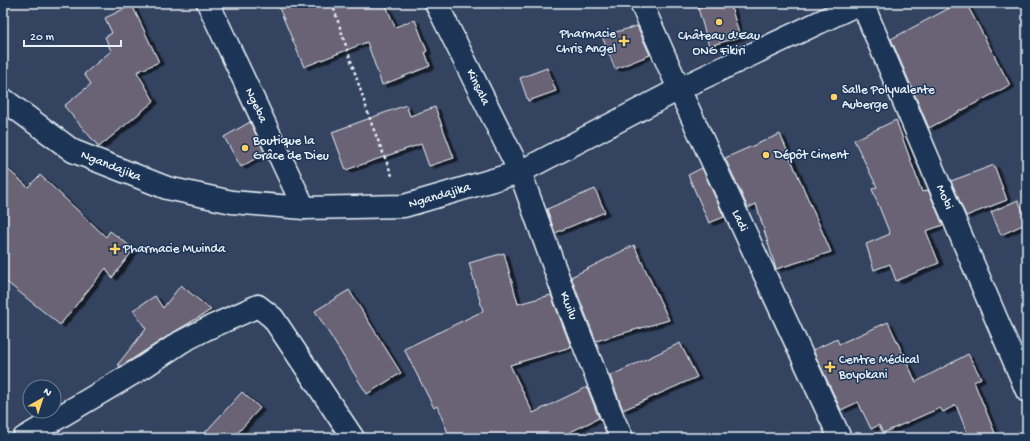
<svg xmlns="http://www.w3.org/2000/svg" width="1030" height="441" font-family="'Gochi Hand',sans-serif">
	<defs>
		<filter id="shadow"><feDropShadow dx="4.5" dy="2.5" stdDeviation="0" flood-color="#0009"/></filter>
	</defs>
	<rect width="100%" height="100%" fill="#344360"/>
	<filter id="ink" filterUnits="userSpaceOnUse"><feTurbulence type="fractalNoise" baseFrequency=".025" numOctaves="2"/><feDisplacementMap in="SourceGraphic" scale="8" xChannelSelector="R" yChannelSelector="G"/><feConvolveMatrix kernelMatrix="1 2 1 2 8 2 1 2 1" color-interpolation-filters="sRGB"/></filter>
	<g filter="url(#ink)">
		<path fill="#696475" stroke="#e8f1f8" filter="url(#shadow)" d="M277,3h108l10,24 20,-7 12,31 -2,1 5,14 -48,19 -15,-43 -63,25z
			M714,3h16l10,34 -31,9 -11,-38z
			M959,3h7l44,82 -81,43 -38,-89z
			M132,5l27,57 -22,10 17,29 -55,46 -35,-41 27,-22 -7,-10 27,-23 -6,-14 7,-4 -7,-15z
			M637,26l13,29 -35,14 -13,-33z
			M547,68l9,23 -28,10 -8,-23z
			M406,105l4,11 25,-9 19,51 -25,8 -8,-22 -75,26 -14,-38z
			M896,120l26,72 6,-2 15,35 -17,6 13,32 -43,18 -6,-17 -16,6 -8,-26 24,-10 -18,-45 5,-2 -23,-47z
			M250,122l15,31 -24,14 -17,-30z
			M780,134l51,118 -55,17 -20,-65 -8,4 -23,-50z
			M3,165l25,22 12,-12 66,62 4,-6 24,18 -22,29 -6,-10 -46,57 -57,-46z
			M994,165l13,35 -41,16 -15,-35z
			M702,168l22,49 -15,6 -21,-48z
			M595,189l10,23 -50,21 -8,-24z
			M1018,200l9,20v3l-26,12 -10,-23z
			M634,245l35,75 -73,21 -25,-64z
			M504,253l14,51 33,-9 20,52 -61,18 23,48 54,-26 12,31 -41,20h-108l-13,-32 -3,2 -30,-59 79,-38 -14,-48z
			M181,285l30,25 -37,22 -54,35 -2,-3 28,-35 -13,-19 22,-14 8,12z
			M349,290l52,83 -34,21 -52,-83z
			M888,322l28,60 52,-28 13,24 -7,4 23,56h-28l-13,-33 -13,7 -3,-4 -57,25 -4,-8 -8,4 -13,-27 -17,8 -28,-60 24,-11 2,5z
			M680,343l17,34 -74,33 -13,-34z
			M242,392l18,16 -27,30h-33z"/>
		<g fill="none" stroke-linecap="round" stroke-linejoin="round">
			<defs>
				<g id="minor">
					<path id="s1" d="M208,3l96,205"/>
					<path id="s2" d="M436,3l84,169 45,125 49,124 8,17"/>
					<path id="s3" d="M641,3l38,86 161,349"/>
					<path id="s4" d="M862,3l165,388"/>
					<path id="s5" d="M3,99l70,52 94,37 65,14 72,6 100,-2 116,-34 159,-83 181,-86"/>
					<path d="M24,438l118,-70 39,-26 25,-13 52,-23 15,12 80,120"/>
				</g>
			</defs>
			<use href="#minor" stroke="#e8f1f8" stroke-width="25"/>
			<path stroke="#e8f1f8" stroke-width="2.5" stroke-dasharray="3 3" stroke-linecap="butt" d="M332,3l40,122 21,53"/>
			<use href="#minor" stroke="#1d3557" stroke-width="22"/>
		</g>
	</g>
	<g fill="#ffd166" stroke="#1d3557" stroke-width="1.5">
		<circle cx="719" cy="22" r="4"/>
		<path d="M622 35h4v4h4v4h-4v4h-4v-4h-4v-4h4z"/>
		<circle cx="834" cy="97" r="4"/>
		<circle cx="245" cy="148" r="4"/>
		<circle cx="766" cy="155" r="4"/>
		<path d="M113 243h4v4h4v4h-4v4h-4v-4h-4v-4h4z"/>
		<path d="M828 361h4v4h4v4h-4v4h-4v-4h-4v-4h4z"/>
	</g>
	<g text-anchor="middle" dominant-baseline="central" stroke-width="3" stroke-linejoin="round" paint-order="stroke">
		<g font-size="13" fill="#e8f1f8" stroke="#1d3557" text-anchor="start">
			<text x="616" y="34" text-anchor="end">Pharmacie<tspan x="616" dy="15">Chris Angel</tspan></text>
			<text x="719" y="36" text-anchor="middle">Château d'Eau<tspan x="719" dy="15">ONG Fikiri</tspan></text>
			<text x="842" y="90">Salle Polyvalente<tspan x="842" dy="15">Auberge</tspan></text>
			<text x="253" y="141">Boutique la<tspan x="253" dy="15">Grâce de Dieu</tspan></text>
			<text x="774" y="155">Dépôt Ciment</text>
			<text x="123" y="249">Pharmacie Mwinda</text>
			<text x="839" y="360">Centre Médical<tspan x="839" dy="15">Boyokani</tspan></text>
		</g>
		<g font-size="13" fill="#e8f1f8" stroke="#1d3557">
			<text stroke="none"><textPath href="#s2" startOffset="94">Kinsala</textPath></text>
			<text stroke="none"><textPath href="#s1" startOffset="113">Ngeba</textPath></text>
			<text stroke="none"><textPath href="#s5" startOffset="128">Ngandajika</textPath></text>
			<text stroke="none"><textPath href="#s5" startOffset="464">Ngandajika</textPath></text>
			<text stroke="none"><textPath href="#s4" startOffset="211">Mobi</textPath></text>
			<text stroke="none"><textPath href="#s3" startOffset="239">Ladi</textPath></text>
			<text stroke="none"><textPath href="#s2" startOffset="331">Kwilu</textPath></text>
		</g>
	</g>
	<rect width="1030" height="441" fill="none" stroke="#1d3557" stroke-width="16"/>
	<rect x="8" y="8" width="1014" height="425" fill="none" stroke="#e8f1f8" stroke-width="1.5" filter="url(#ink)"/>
	<g transform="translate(42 399) rotate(39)"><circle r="19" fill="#1d3557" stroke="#6e8097"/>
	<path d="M0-3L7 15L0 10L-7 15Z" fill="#ffd166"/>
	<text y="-6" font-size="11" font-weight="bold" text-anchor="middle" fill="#e8f1f8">N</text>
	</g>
	<path d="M24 40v6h97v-6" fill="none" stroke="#e8f1f8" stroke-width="2"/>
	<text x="30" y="40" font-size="12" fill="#e8f1f8" stroke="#1d3557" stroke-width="3" paint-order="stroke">20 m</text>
</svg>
